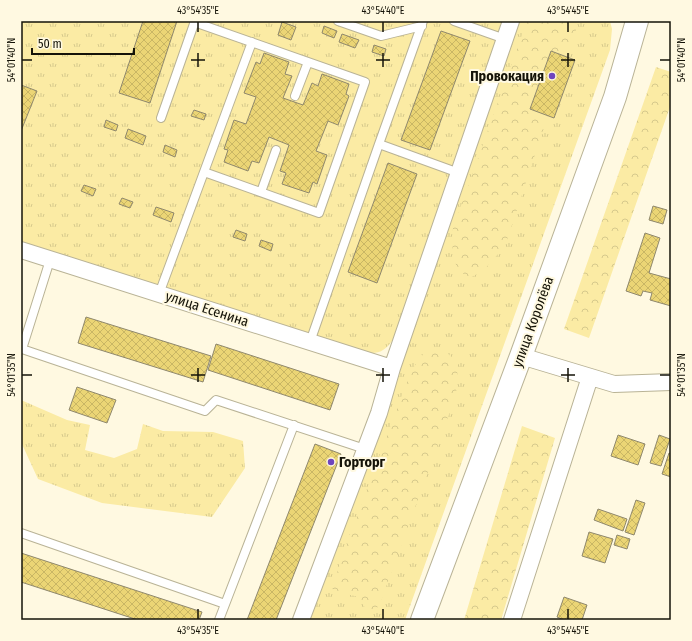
<svg xmlns="http://www.w3.org/2000/svg" width="692" height="641" font-family="'Fira Sans Condensed',sans-serif">
	<defs>
		<pattern id="grass-tufts" width="24" height="20" patternUnits="userSpaceOnUse"><rect width="24" height="20" fill="#fbeba4"/><path d="M3 7l-1-3M5 7V3M7 7l1-3M15 17l-1-3M17 17v-4M19 17l1-3" fill="none" stroke="#d6c98c"/></pattern>
		<pattern id="forest-crowns" width="20" height="18" patternUnits="userSpaceOnUse"><rect width="20" height="18" fill="#fbeba4"/><path d="M2 6a3 3 0 1 1 6 0M12 15a3 3 0 1 1 6 0" fill="none" stroke="#d6c98c"/></pattern>
		<pattern id="building-cross-hatch" width="8" height="8" patternUnits="userSpaceOnUse"><rect width="8" height="8" fill="#ebd575"/><path d="M0 0l8 8M0 8l8-8" fill="none" stroke="#c9b664"/></pattern>
	</defs>
	<rect width="100%" height="100%" fill="#fff9e1"/>
	<path fill="url(#grass-tufts)" d="M21,21h482l-109,317c-9,14 -16,17 -33,14l-340,-111z
		M519,21h91l2,8 -2,21 -205,570h-96l63,-170z
		M21,400l46,20 23,5 -5,25 29,8 23,-9 6,-25 20,7 50,1 30,9 2,27 -33,49 -110,-14 -64,-24 -17,-37z"/>
	<path fill="url(#forest-crowns)" d="M527,21h48l2,6 -72,219 -21,24 -16,9 -12,-14 -4,-20 1,-17z
		M656,67l15,5v32l-82,234 -25,-9z
		M435,348l10,3 13,12 -2,32 -74,203 -7,14 -10,-4 -5,-11 -15,-3 -15,-6 7,-15 8,-25 66,-177 13,-18z
		M522,426l33,12 -54,182h-37z"/>
	<path fill="url(#building-cross-hatch)" stroke="#8f886d" d="M143,21h34l-27,82 -31,-10z
		M282,22l14,5 -5,13 -13,-5z
		M324,26l13,5 -3,7 -12,-5z
		M441,31l29,10 -40,109 -29,-10z
		M342,34l17,6 -4,8 -16,-6z
		M374,45l12,4 -2,7 -12,-4z
		M551,51l24,9 -21,58 -24,-9z
		M264,53l25,9 -4,12 7,2 -9,22 20,7 9,-22 6,3 4,-12 27,10 -3,10 3,2 -11,29 -10,-4 -12,30 11,4 -10,29 -4,-2 -4,11 -27,-9 4,-11 -6,-2 9,-26 -20,-8 -10,26 -7,-2 -4,10 -24,-9 4,-12 -4,-1 10,-29 12,4 10,-27 -12,-4 12,-31 4,2z
		M21,85l16,6 -16,40z
		M194,110l12,4 -2,6 -13,-4z
		M106,120l12,5 -2,6 -12,-4z
		M128,129l18,7 -3,9 -18,-7z
		M165,145l12,5 -2,7 -12,-5z
		M388,163l29,11 -40,109 -29,-11z
		M84,185l12,4 -3,7 -12,-5z
		M122,198l11,4 -3,6 -11,-4z
		M653,206l14,4 -4,14 -14,-4z
		M156,207l18,6 -3,9 -18,-7z
		M236,230l11,4 -2,7 -12,-4z
		M645,233l15,5 -11,35 22,6v27l-21,-6 2,-7 -9,-2 -2,5 -15,-5z
		M261,240l12,4 -2,7 -12,-5z
		M86,317l125,39 -8,26 -125,-39z
		M216,344l123,40 -9,26 -122,-40z
		M77,387l39,13 -9,23 -38,-13z
		M618,435l27,9 -7,21 -27,-9z
		M659,435l11,4 -9,27 -11,-3z
		M315,444l26,10 -65,166h-29z
		M669,453l2,1v23l-9,-3z
		M636,500l9,3 -11,32 -9,-3z
		M598,509l29,10 -4,12 -29,-11z
		M589,532l24,7 -8,24 -23,-7z
		M617,535l13,4 -3,10 -13,-4z
		M21,553l181,59 -3,8h-61l-117,-38z
		M564,597l23,8 -5,15h-18l-7,-3z"/>
	<g fill="none" stroke-linecap="round" stroke-linejoin="round">
		<defs>
			<path id="service" d="M338,21l43,15 41,-10
				M423,21l-44,123 80,29
				M454,21l51,18
				M194,22l171,60 -46,131 -115,-41
				M295,96l13,-34
				M161,118l34,-97
				M261,192l15,-42
				M50,260l-28,89 183,62 11,-11 149,49
				M159,294l93,-252
				M310,342l69,-198
				M21,533l204,71
				M219,620l75,-195"/>
			<path id="minor" d="M21,250l371,118
				M521,356l93,28 57,-2
				M301,620l78,-207 13,-45 119,-347
				M512,620l78,-243"/>
			<path id="secondary" d="M422,620l99,-264 94,-259 22,-76"/>
		</defs>
		<use href="#service" stroke="#b9b396" stroke-width="10"/>
		<use href="#minor" stroke="#b9b396" stroke-width="18"/>
		<use href="#secondary" stroke="#b9b396" stroke-width="24"/>
		<use href="#service" stroke="#fff" stroke-width="8"/>
		<use href="#minor" stroke="#fff" stroke-width="16"/>
		<use href="#secondary" stroke="#fff" stroke-width="22"/>
	</g>
	<path fill="none" stroke="#151308" stroke-width="1.5" d="M198,22v10M383,22v10M568,22v10M198,53v14M383,53v14M568,53v14M22,60h10M191,60h14M376,60h14M561,60h14M660,60h10M198,368v14M383,368v14M568,368v14M22,375h10M191,375h14M376,375h14M561,375h14M660,375h10M198,609v10M383,609v10M568,609v10"/>
	<g fill="#6e45be" stroke="#fff9e1" stroke-width="1.5">
		<circle cx="552" cy="76" r="4"/>
		<circle cx="331" cy="462" r="4"/>
	</g>
	<g text-anchor="middle" dominant-baseline="central" stroke-width="4" stroke-linejoin="round" paint-order="stroke">
		<g font-size="14" font-weight="bold" fill="#151308" stroke="#fff9e1" text-anchor="end">
			<text x="544" y="76">Провокация</text>
			<text x="339" y="462" text-anchor="start">Горторг</text>
		</g>
		<g font-size="14" fill="#151308" stroke="#fff9e1">
			<text transform="translate(207 309) rotate(18)">улица Есенина</text>
			<text transform="translate(533 322) rotate(-70)">улица Королёва</text>
		</g>
	</g>
	<rect width="692" height="641" fill="none" stroke="#fff9e1" stroke-width="44"/>
	<path d="M32 48v6h102v-6" fill="none" stroke="#151308" stroke-width="2"/>
	<text x="38" y="48" font-size="12" fill="#151308" stroke="#fff9e1" stroke-width="3" paint-order="stroke">50 m</text>
	<rect x="22" y="22" width="648" height="597" fill="none" stroke="#151308" stroke-width="1.5"/>
	<g font-size="10" text-anchor="middle" fill="#151308">
		<text x="198" y="14">43°54'35"E</text>
		<text x="383" y="14">43°54'40"E</text>
		<text x="568" y="14">43°54'45"E</text>
		<text transform="translate(11 60) rotate(-90)" y="4">54°01'40"N</text>
		<text transform="translate(681 60) rotate(-90)" y="4">54°01'40"N</text>
		<text transform="translate(11 375) rotate(-90)" y="4">54°01'35"N</text>
		<text transform="translate(681 375) rotate(-90)" y="4">54°01'35"N</text>
		<text x="198" y="634">43°54'35"E</text>
		<text x="383" y="634">43°54'40"E</text>
		<text x="568" y="634">43°54'45"E</text>
	</g>
</svg>
